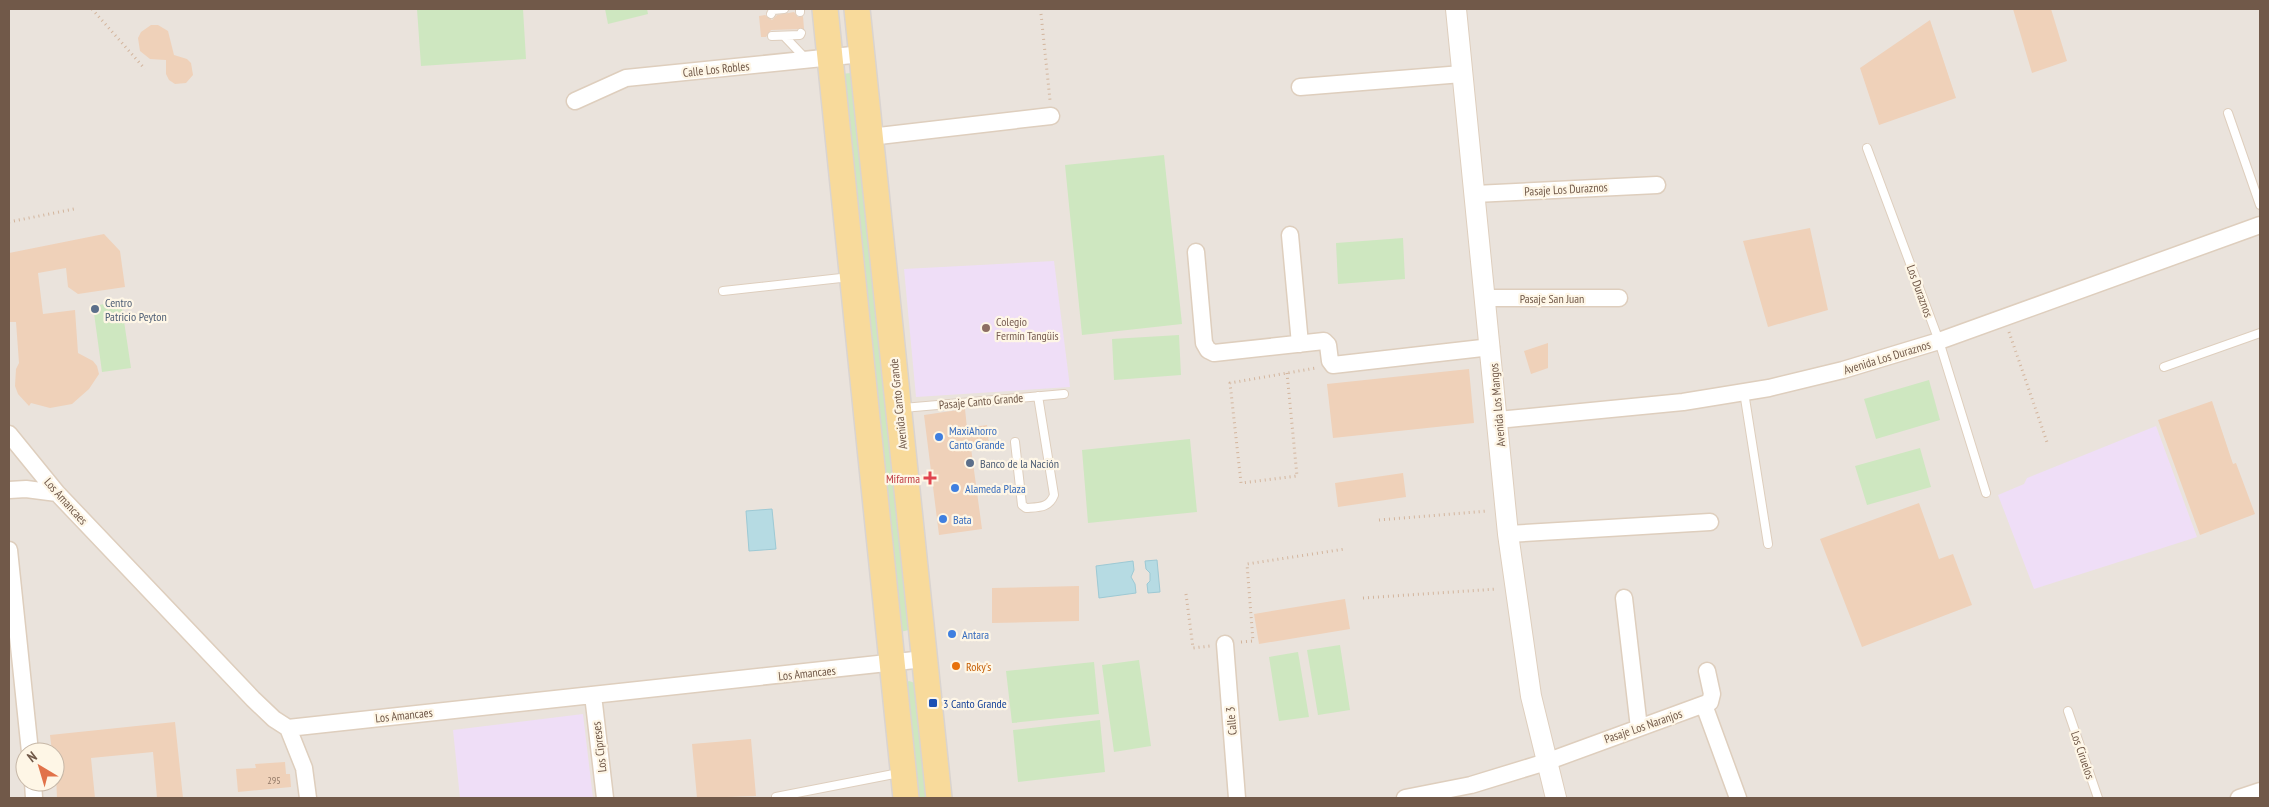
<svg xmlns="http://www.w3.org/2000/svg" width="2269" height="807" font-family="'PT Sans Narrow',sans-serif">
	<rect width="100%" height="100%" fill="#fbf2e1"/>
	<path fill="#eae3dc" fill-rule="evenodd" d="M9,9h2251v789h-2251zM25,752h30v30h-30z"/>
	<path fill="#efdef7" d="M1054,261l16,126 -154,10 -12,-128z
		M2156,426l41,111 -163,52 -36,-94 26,-11 3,-6z
		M583,714l10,84h-133l-7,-68z"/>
	<path fill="#cee7c0" d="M417,9h106l3,50 -105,7z
		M605,9h42l1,5 -40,10z
		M851,73l4,3 54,554 -9,2 -59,-558z
		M1164,155l18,169 -100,11 -17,-170z
		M1403,238l2,41 -67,5 -2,-41z
		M121,301l10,67 -29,4 -9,-66z
		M1179,335l2,40 -67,5 -2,-41z
		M1929,380l11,40 -64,19 -12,-40z
		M1190,439l7,73 -109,11 -6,-73z
		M1920,448l11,39 -64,18 -12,-39z
		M1340,645l10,65 -32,5 -11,-65z
		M1298,652l11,65 -30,4 -10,-64z
		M1139,660l12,86 -37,6 -12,-87z
		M1094,662l5,52 -87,9 -6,-52z
		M909,681l6,2 13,115h-15l-11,-113z
		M1100,720l5,52 -87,10 -5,-52z"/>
	<path fill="#b6dbe3" stroke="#9dc9d4" d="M772,509l4,40 -27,2 -3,-40z
		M1157,560l3,32 -12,1 -1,-9 3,-3v-8l-4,-4 -1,-8z
		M1133,561l1,9 -3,7 4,7 1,9 -37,5 -3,-32z"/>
	<path fill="#efd1b9" d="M2013,9h38l16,52 -35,12z
		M794,12l4,5 5,-1 1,13 -33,1 -5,7h-5l-2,-21 6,-1 7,5 5,-5z
		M1930,20l26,78 -77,27 -19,-57z
		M151,25h7l10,6 6,24 13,4 4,4 2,12 -7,8 -11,1 -6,-4 -3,-6v-14l-16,-1 -10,-8 -2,-13 3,-6z
		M1810,228l18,82 -60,17 -25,-86z
		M104,234l16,17 5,36 -47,7 -10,-7 -2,-19 -28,5 5,41 32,-4 3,43 15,8 4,5 2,8 -10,15 -17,15 -22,4 -19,-5 -2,3 -11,-12 -3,-8 1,-17 3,-6 -3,-41h-7v-69z
		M1548,343v25l-17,6 -7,-23z
		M1469,369l5,54 -141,15 -6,-54z
		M2212,401l21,63 3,-1 19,51 -55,21 -42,-115z
		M965,409l2,19 20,-3 2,20 -18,3 11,81 -43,6 -15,-120z
		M1403,473l3,24 -68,10 -3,-24z
		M1919,503l20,56 14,-5 19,51 -110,42 -42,-108z
		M1079,586v35l-87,2v-35z
		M1345,599l5,30 -91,15 -5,-30z
		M175,722l8,76h-26l-4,-46 -62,6 4,40h-38l-2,-46h-3l-2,-17z
		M751,739l5,57 -59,2 -5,-54z
		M285,762l1,12h4l1,13 -53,5 -2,-23 20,-1 -1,-4z"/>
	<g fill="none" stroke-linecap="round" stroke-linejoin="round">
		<defs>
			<path id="service" d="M800,9v3
				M771,14l2,-4 11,-1
				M772,36l28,-1 1,-2
				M785,37l21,22
				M2228,113l32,92
				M1867,148l72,193 47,152
				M723,291l127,-14
				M2164,367l96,-34
				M1744,392l24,152
				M903,408l161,-14
				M1015,442l7,63 4,3c13,-1 23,0 28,-13l-16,-99
				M2068,711l30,87
				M776,797l123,-24"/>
			<path id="minor" d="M1300,87l162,-13
				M575,101l51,-23 236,-24
				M870,137l181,-21
				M1475,194l182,-9
				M1290,235l10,109
				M1196,252l8,91 4,7 6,3 110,-12 4,4 2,16 3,4 158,-18
				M1486,298h133
				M1498,420l185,-18 86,-14 74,-18 96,-29 321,-116
				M9,434l48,59 196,206 21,20 14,9 636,-69
				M9,490l17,-1 31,4
				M1508,534l202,-12
				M9,550l21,202
				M1624,598l15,130
				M1225,644l12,154
				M593,695l12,103
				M1704,705l34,93
				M288,728l16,40 4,30
				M33,782l1,16
				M1405,798l66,-13 75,-23 164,-60 2,-8 -5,-23
				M2239,798l21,-7"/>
			<path id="tertiary" d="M1456,9l52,525 23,162 25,102"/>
			<path id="primary" d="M825,9l81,789
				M857,9l82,789"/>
		</defs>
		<use href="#service" stroke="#decebd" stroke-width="10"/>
		<use href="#minor" stroke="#decebd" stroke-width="19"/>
		<use href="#tertiary" stroke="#decebd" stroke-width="22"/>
		<use href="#primary" stroke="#dad4d0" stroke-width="28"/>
		<path stroke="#d3b59d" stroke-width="3" stroke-dasharray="1 4" stroke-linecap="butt" d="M92,9l53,60
			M1041,14l9,86
			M9,222l65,-13
			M2009,332l39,113
			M1287,373l10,103 -56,7 -11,-100 86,-15
			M1379,520l109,-9
			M1186,594l7,54 17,-2
			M1363,598l134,-9
			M1241,642l12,-1 -6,-77 98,-15"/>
		<use href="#service" stroke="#fff" stroke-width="8"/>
		<use href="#minor" stroke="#fff" stroke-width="16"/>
		<use href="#tertiary" stroke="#fff" stroke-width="20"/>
		<use href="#primary" stroke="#f8da9b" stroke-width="25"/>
	</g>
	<g fill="#5c6f8a" stroke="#fef6e6" stroke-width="2">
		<circle cx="95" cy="309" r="5"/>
		<circle cx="970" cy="463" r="5"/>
	</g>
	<circle fill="#8d6e63" stroke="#fef6e6" stroke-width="2" cx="986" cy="328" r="5"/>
	<g fill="#3f7fe0" stroke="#fef6e6" stroke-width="2">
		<circle cx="939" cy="437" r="5"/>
		<circle cx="955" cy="488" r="5"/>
		<circle cx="943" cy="519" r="5"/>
		<circle cx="952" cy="634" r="5"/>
	</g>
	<path fill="#e0444e" stroke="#fef6e6" stroke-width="2" d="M927.5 470.5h5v5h5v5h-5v5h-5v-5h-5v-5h5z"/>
	<circle fill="#e8710a" stroke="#fef6e6" stroke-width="2" cx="956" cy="666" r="5"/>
	<rect fill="#1a4fb4" stroke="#fef6e6" stroke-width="2" x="928" y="698" width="10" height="10" rx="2.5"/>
	<g text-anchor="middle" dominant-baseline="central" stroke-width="4.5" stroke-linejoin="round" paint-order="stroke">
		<g font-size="10" fill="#907765">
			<text x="274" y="780">295</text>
		</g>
		<g font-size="12" fill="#715949" stroke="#fef6e6">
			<text transform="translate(716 69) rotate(-6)">Calle Los Robles</text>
			<text transform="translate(1566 189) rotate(-3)">Pasaje Los Duraznos</text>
			<text transform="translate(1920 291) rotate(70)">Los Duraznos</text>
			<text x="1552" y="298">Pasaje San Juan</text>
			<text transform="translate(1887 357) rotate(-17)">Avenida Los Duraznos</text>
			<text transform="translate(981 401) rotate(-5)">Pasaje Canto Grande</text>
			<text transform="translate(898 404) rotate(-96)">Avenida Canto Grande</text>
			<text transform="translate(1497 405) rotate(-95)">Avenida Los Mangos</text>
			<text transform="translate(66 501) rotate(48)">Los Amancaes</text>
			<text transform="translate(807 673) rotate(-6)">Los Amancaes</text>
			<text transform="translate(404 715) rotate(-6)">Los Amancaes</text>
			<text transform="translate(1231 721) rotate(-95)">Calle 3</text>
			<text transform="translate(1643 726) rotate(-19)">Pasaje Los Naranjos</text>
			<text transform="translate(599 747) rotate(-97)">Los Cipreses</text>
			<text transform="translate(2083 755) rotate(71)">Los Ciruelos</text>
		</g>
		<g font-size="12" fill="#4e5e75" stroke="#fef6e6" text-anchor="start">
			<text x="105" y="302">Centro<tspan x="105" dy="14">Patricio Peyton</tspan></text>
			<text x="980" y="463">Banco de la Nación</text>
		</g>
		<g font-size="12" fill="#785e54" stroke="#fef6e6" text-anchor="start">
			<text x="996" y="321">Colegio<tspan x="996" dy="14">Fermín Tangüis</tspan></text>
		</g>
		<g font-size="12" fill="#366cbe" stroke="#fef6e6" text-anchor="start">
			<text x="949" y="430">MaxiAhorro<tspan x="949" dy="14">Canto Grande</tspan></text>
			<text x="965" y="488">Alameda Plaza</text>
			<text x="953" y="519">Bata</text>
			<text x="962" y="634">Antara</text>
		</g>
		<g font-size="12" fill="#be3a42" stroke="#fef6e6" text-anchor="end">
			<text x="920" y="478">Mifarma</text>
		</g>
		<g font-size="12" fill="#c56008" stroke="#fef6e6" text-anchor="start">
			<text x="966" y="666">Roky's</text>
		</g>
		<g font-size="12" fill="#164399" stroke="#fef6e6" text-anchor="start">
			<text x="943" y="703">3 Canto Grande</text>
		</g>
	</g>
	<rect width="2269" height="807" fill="none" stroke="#715949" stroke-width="20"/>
	<g transform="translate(40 767) rotate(322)"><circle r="24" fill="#fef6e6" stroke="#c6b7a7"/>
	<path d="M0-4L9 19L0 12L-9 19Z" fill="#e17249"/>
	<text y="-8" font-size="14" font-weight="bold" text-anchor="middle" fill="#715949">N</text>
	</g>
</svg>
